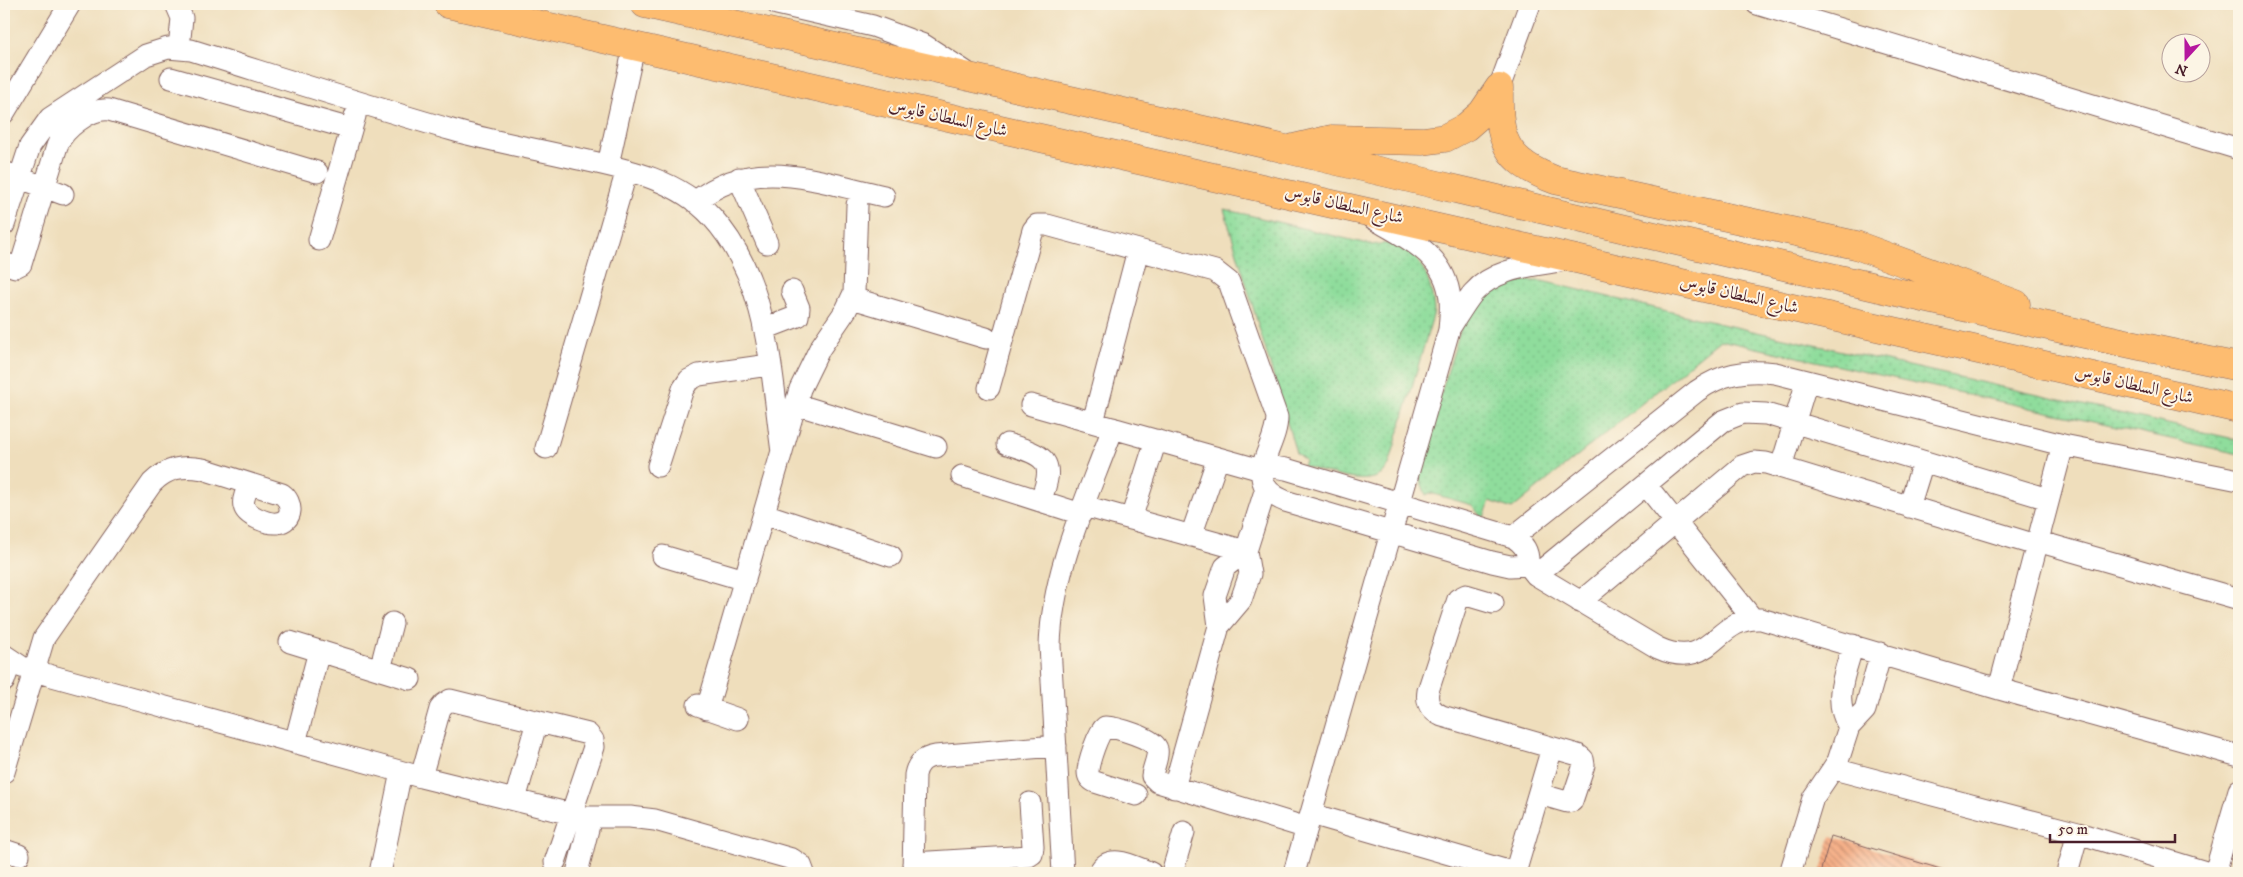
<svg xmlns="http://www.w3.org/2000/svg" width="2243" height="877" font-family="'IM FELL DW Pica',Amiri,serif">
	<defs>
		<pattern id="grass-dots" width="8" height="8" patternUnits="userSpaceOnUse" patternTransform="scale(1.25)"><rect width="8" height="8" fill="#8fdd9c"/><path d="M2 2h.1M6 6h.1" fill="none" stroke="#7dbd87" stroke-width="1.8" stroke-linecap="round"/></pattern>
		<pattern id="building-back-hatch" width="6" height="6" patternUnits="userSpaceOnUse" patternTransform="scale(1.25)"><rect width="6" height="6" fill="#f5ac83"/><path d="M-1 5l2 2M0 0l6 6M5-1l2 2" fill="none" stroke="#c88b6b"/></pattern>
	</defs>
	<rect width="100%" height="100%" fill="#fcf5e5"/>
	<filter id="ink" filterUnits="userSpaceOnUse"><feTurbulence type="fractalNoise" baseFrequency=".02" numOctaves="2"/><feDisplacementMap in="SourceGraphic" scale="10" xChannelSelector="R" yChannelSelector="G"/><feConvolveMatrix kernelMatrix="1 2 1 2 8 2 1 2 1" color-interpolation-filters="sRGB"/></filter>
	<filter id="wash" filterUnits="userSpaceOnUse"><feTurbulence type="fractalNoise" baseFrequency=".0096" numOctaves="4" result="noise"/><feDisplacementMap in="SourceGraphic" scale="20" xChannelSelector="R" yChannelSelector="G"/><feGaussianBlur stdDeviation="1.12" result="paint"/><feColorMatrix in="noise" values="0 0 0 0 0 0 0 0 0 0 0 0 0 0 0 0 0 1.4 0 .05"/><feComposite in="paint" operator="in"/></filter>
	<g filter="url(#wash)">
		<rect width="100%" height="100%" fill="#efdebc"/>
		<path fill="url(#grass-dots)" stroke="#6c7e64" d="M1224,209l148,36c6,-1 14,-2 20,-1 30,6 41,42 42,68l-45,153c-2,2 -5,7 -7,9 -18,14 -59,-3 -79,-8l2,-6 -9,-7z
			M1518,281h24l184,44 513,115v14l-519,-114 -208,169 -22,-8 -6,16h-3l-9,-12 -42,-12 -4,2 -9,-23 45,-148 18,-25 16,-11z"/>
		<g id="blocks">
			<path fill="url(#building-back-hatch)" d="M1831,836l113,34v3h-124z"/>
		</g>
	</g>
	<g filter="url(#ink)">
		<use href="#blocks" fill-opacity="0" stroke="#84625e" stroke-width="1"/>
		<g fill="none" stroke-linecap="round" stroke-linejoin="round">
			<defs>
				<path id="minor" d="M176,4l6,14 -3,30
					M777,4l96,22 51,19 42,27
					M1757,4l482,145
					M171,78l180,51
					M1499,88l31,-84
					M4,113l66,-109
					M608,165l26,-118
					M4,172l59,22
					M739,178l28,65
					M695,202c58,-48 124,-20 189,-6
					M4,225l26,-79 20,-28 96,-63 22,-7 23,2c87,27 174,55 261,80 39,11 79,18 118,27 50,11 106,20 142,60 57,62 59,156 70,235
					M319,240l36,-124
					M4,263l11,4 6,-3 36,-118c6,-17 33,-38 52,-36l208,62
					M852,298l134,40
					M764,329l34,-13 1,-8 -7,-17
					M1449,329c8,-12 15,-25 24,-36 23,-26 61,-27 93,-33
					M989,388l44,-158 4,-5h10l168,46 14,11 48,135c0,33 -39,64 8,84l207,61 18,4 18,-1
					M795,404l141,43
					M1031,405l230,65 12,-3 13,2 227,68c11,7 16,14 15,28l8,10 122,73c55,25 56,-32 103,-29l238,70 240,67
					M1093,422l45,-172
					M1007,444c38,11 50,16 33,57
					M546,448l81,-278
					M658,466l25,-77 6,-9 10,-5 70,-10
					M1781,467l26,-86
					M962,476l119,38
					M1646,485l106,133
					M1084,506l162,45
					M1909,507l14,-45
					M764,514l127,42
					M1131,519l25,-79
					M1191,536l27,-78
					M1513,537l184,-146c24,-17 48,-22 78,-18l288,72 176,35
					M2037,541l202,58
					M663,556l82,24
					M1536,575l187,-154 20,-8 23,1 282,85
					M1580,602l162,-136 12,-4 12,1 270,82
					M1493,603l-27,-8 -8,4 -30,92c-2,12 3,20 14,25l136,39 5,4 1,6 -12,36 -5,1 -28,-8
					M1219,626l22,-26 9,-26 -4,-23 20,-63
					M290,642l120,37
					M4,655l18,12 12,4 387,106 150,37 11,3h48l25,3 137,39 9,6 3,8
					M380,670l12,-47
					M4,681l7,-21
					M1999,689l64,-244
					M698,705l40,14
					M707,709l93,-320 20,-41 26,-38 8,-17 3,-88
					M1849,727c-17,-27 -4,-54 4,-82
					M295,743l24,-92
					M1834,769l244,64 131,40
					M4,772l40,-134 108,-155c15,-15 30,-18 51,-14l79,25c11,8 12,27 -5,29 -9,1 -31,-7 -33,-17 -2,-7 3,-16 6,-22
					M421,777l19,-68 4,-5 6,-4 138,34 5,6 1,7 -39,115
					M1174,788l45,-162 -4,-30 10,-29 21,-16
					M1136,795l-41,-13c-4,-2 -7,-5 -7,-10 0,-9 10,-40 17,-45 10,0 50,11 52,22 2,8 -4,18 -5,27l6,6 149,46
					M515,800l22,-79
					M1311,814l204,59
					M4,850l15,5
					M913,863l116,-7 3,-2 1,-7 -3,-44
					M380,873l21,-101
					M577,873l14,-56
					M913,873l2,-98c2,-11 8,-17 20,-19l121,-10
					M1063,873l-13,-227c2,-76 37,-147 63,-218
					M1099,873c10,-22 36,-6 52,0
					M1172,873l12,-41
					M1294,873l155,-543c1,-11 2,-21 1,-31 -4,-44 -43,-61 -76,-80
					M1515,873l37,-125
					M1790,873l23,-75 25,-37 11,-34 16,-17 16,-57
					M2067,873l11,-40
					M2215,873l24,-83"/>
				<path id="highway" d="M448,4l1791,405
					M645,4c216,49 433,96 649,147 315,74 629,150 945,216
					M1499,88c-1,51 5,73 56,92l301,65 160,59
					M1293,148l38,-9 92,2 22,-3 21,-11 16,-14 17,-25"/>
			</defs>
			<use href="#minor" stroke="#84625e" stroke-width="23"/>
			<use href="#highway" stroke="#84625e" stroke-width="29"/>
			<use href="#minor" stroke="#fff" stroke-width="21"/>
			<use href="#highway" stroke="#fdbc70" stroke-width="28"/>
		</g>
	</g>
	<g text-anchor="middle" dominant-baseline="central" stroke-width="4" stroke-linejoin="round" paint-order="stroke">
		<g font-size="18" fill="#4a1f2b" stroke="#fcf5e5">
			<text transform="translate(948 118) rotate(13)">شارع السلطان قابوس</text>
			<text transform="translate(1344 205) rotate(13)">شارع السلطان قابوس</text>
			<text transform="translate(1739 295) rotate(13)">شارع السلطان قابوس</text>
			<text transform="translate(2134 385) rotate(13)">شارع السلطان قابوس</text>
		</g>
	</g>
	<rect width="2243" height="877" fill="none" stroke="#fcf5e5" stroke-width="20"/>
	<g transform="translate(2186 58) rotate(201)"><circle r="24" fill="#fcf5e5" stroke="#b59f9b"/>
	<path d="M0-4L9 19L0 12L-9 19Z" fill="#b5179e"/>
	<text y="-8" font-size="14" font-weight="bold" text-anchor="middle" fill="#4a1f2b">N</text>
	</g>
	<path d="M2050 834v8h125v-8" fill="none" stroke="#4a1f2b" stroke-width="2.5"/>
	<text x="2058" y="834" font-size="15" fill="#4a1f2b" stroke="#fcf5e5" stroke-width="4" paint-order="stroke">50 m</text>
</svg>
